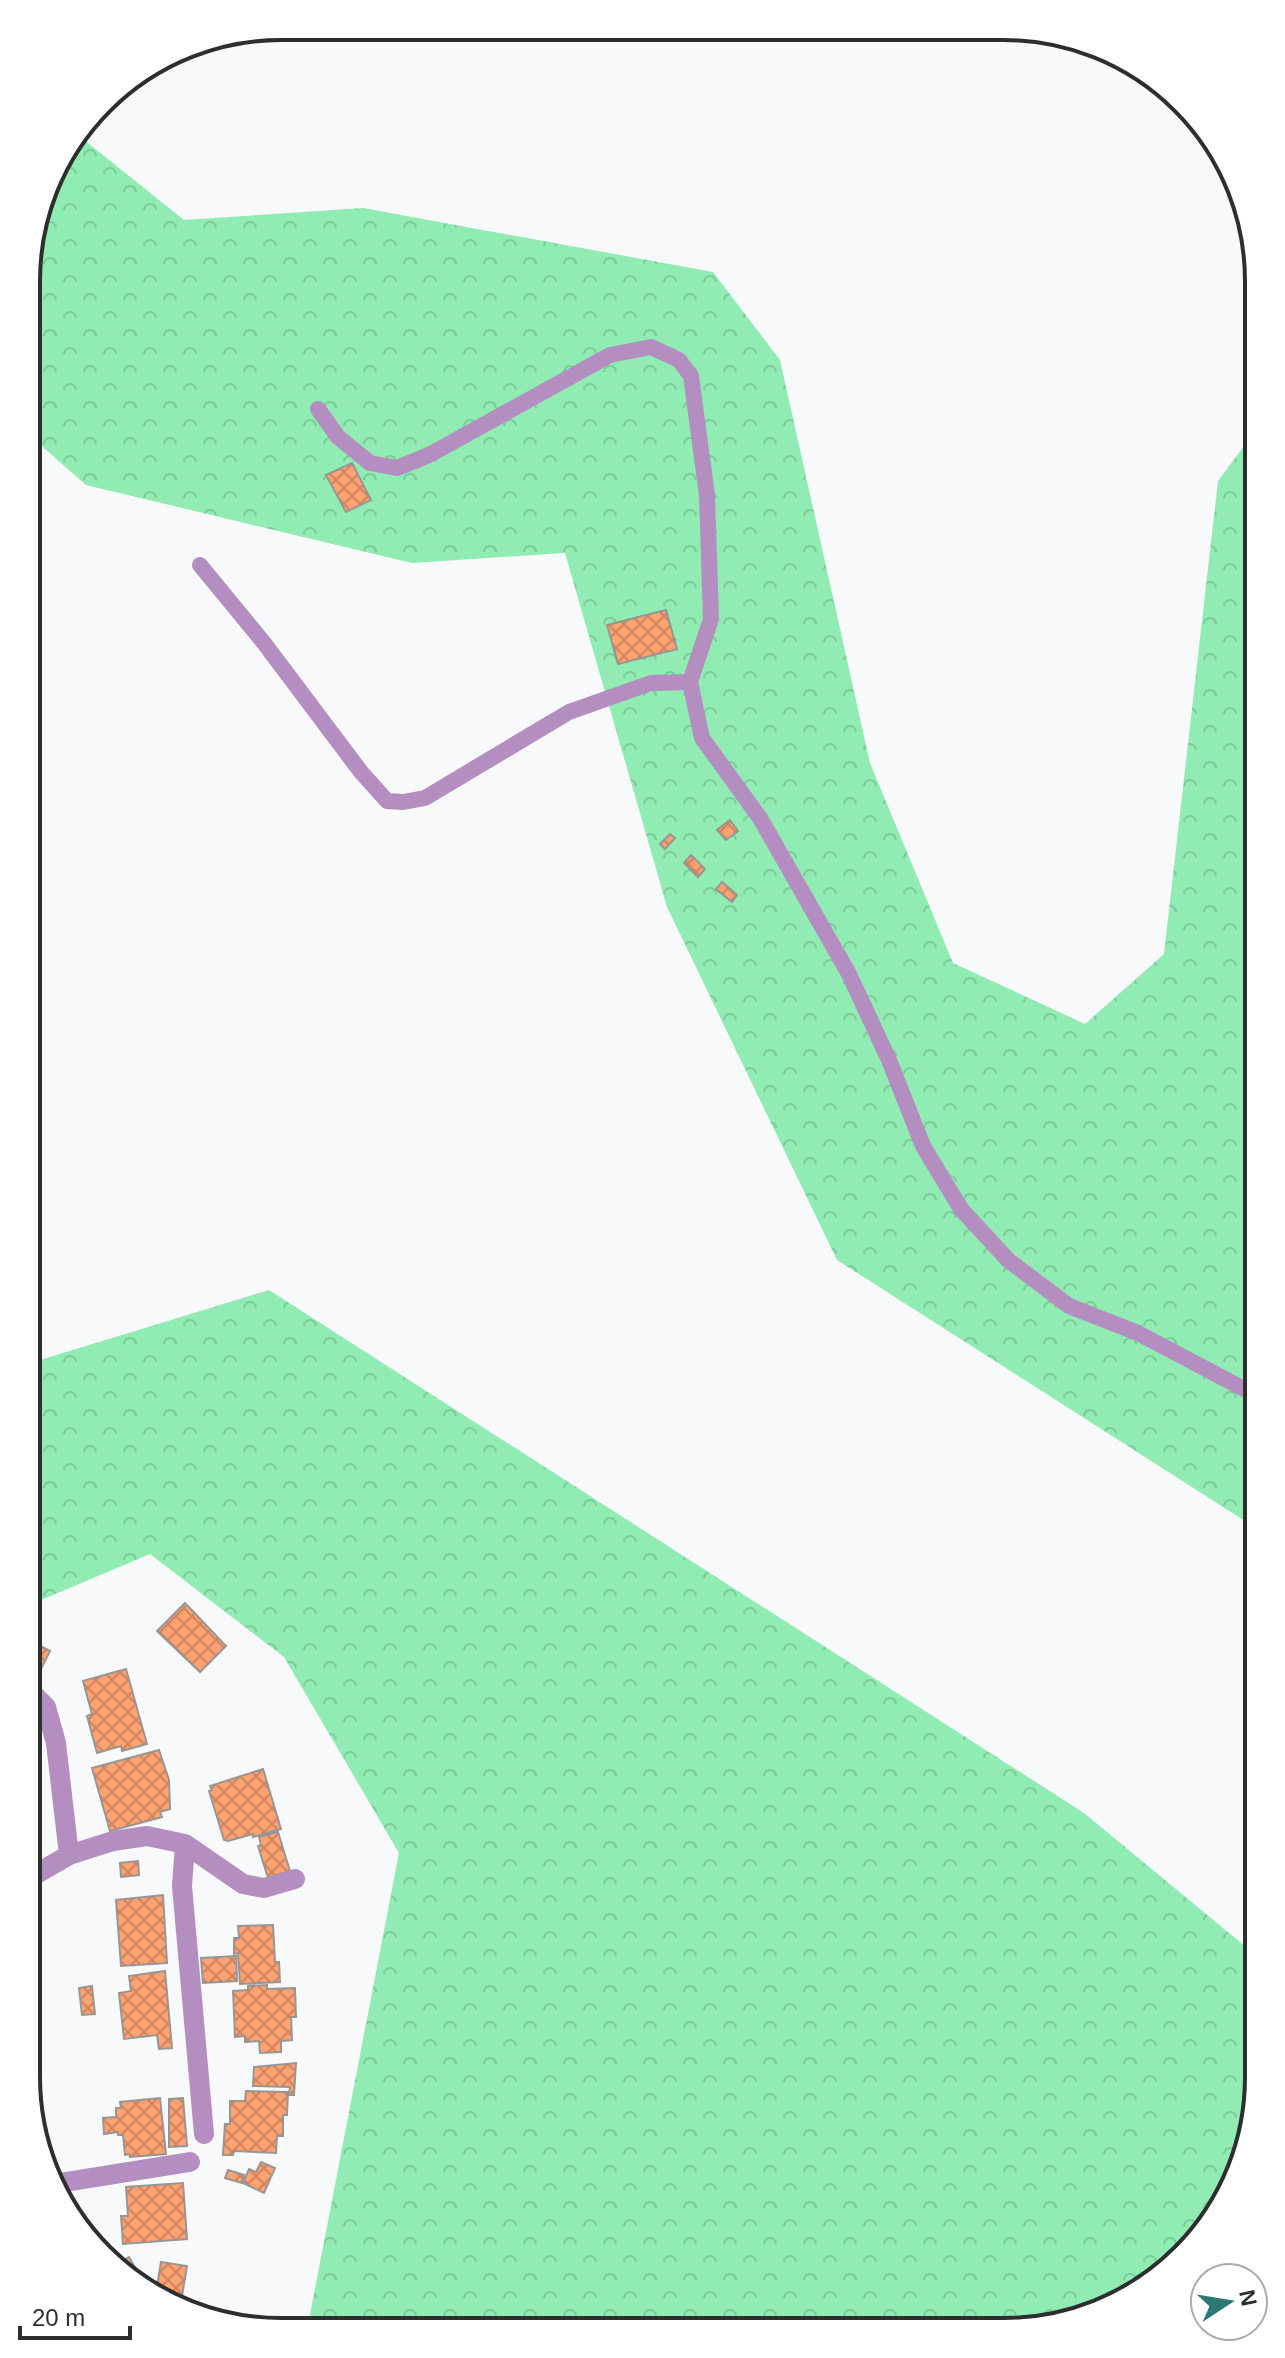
<svg xmlns="http://www.w3.org/2000/svg" width="1285" height="2358" font-family="Helvetica,sans-serif">
	<defs>
		<pattern id="forest-crowns" width="20" height="18" patternUnits="userSpaceOnUse" patternTransform="scale(2)"><rect width="20" height="18" fill="#90ecb2"/><path d="M2 6a3 3 0 1 1 6 0M12 15a3 3 0 1 1 6 0" fill="none" stroke="#7ccb99"/></pattern>
		<pattern id="building-cross-hatch" width="8" height="8" patternUnits="userSpaceOnUse" patternTransform="scale(2)"><rect width="8" height="8" fill="#ffa272"/><path d="M0 0l8 8M0 8l8-8" fill="none" stroke="#cf845e"/></pattern>
	</defs>
	<rect width="100%" height="100%" fill="#f7f9fa"/>
	<path fill="url(#forest-crowns)" d="M78,135l106,85 179,-12 350,64 67,88 90,403 83,200 132,61 79,-70 54,-473 41,-55v1104l-422,-270 -170,-353 -102,-354 -153,10 -326,-78 -58,-51v-186l25,-80z
		M269,1290l815,523 174,144v137l-18,80 -34,59 -60,56 -60,29 -82,14 -697,-2 92,-477 -115,-196 -134,-103 -123,52v-242z"/>
	<path fill="url(#building-cross-hatch)" stroke="#989695" stroke-width="2" d="M352,463l19,37 -25,12 -20,-37z
		M666,610l11,39 -59,15 -11,-39z
		M730,820l8,11 -12,9 -9,-10z
		M670,834l5,4 -10,11 -5,-5z
		M691,855l14,14 -7,8 -14,-14z
		M722,882l15,13 -5,7 -16,-13z
		M185,1603l41,43 -26,26 -43,-41z
		M27,1639l23,12 -17,34 -7,-3z
		M126,1669l21,75 -25,7 -1,-5 -24,7 -10,-37 5,-2 -9,-33z
		M26,1720l5,5 4,13 -9,-1z
		M159,1750l10,30 1,29 -10,3 2,5 -52,14 -18,-63z
		M263,1769l18,60 -28,8v-3l-25,7 -4,-1 -15,-49 3,-1 -2,-4z
		M278,1832l12,39 -22,7 -10,-32 3,-1 -2,-8z
		M138,1861l1,14 -18,2 -1,-14z
		M163,1895l4,68 -46,3 -5,-66z
		M273,1925l2,37h4l1,20 -40,2 -2,-31 -4,1v-16h5l-1,-12z
		M236,1956l1,25 -34,2 -2,-25z
		M165,1971l7,77 -13,1 -2,-14 -33,4 -5,-46 12,-2 -2,-15z
		M267,1985v4l28,-1 1,29h-5l1,23 -11,1v11l-21,1 -1,-12 -14,1v-6l-10,1 -2,-46 15,-1v-4z
		M92,1986l3,28 -13,1 -3,-27z
		M296,2063l-2,32h-5l1,-8 -37,-1 1,-19z
		M246,2091l42,1 -1,23h-4v21h-6l-1,17 -42,-2 -1,4h-10l2,-31h5v-23h15z
		M160,2098l6,56 -36,3 -1,-3 -4,1 -2,-20h-5v-3l-14,2 -1,-16 13,-1v-9h5l-1,-6z
		M183,2098l4,48 -18,1v-48z
		M261,2162l14,6 -11,25 -21,-10 6,-14 7,3z
		M228,2170l16,5 -2,8 -17,-5z
		M183,2183l4,56 -64,5 -2,-28h7l-2,-29z
		M129,2257l17,30 -21,-8 -13,-13z
		M161,2262l26,4 -6,36 -25,-10z"/>
	<g fill="none" stroke-linecap="round" stroke-linejoin="round">
		<path stroke="#b48ec1" stroke-width="16" d="M200,565l64,78 97,129 26,29 16,1 22,-4 144,-86 82,-29 39,-1 21,-63 -4,-124 -16,-119 -12,-16 -28,-13 -41,8 -181,100 -32,13 -27,-5 -32,-26 -20,-28
			M690,682l12,56 58,80 89,156 40,86 34,86 38,63 47,51 61,46 69,27 121,64"/>
		<path stroke="#b48ec1" stroke-width="20" d="M26,1695h8l12,12 10,36 13,112
			M185,1844l-3,42 22,248
			M26,1880l43,-25 44,-14 34,-5 38,8 58,40 21,4 31,-9
			M53,2184l137,-22"/>
	</g>
	<path d="M0 0H1285V2358H0ZM281 40H1004A241 241 0 0 1 1245 281V2077A241 241 0 0 1 1004 2318H281A241 241 0 0 1 40 2077V281A241 241 0 0 1 281 40Z" fill="#fff" fill-rule="evenodd"/>
	<path fill="none" stroke="#2d2e2e" stroke-width="4" d="M281 40H1004A241 241 0 0 1 1245 281V2077A241 241 0 0 1 1004 2318H281A241 241 0 0 1 40 2077V281A241 241 0 0 1 281 40Z"/>
	<g transform="translate(1229 2302) rotate(78)"><circle r="38" fill="#ffffff" stroke="#ababab" stroke-width="2"/>
	<path d="M0-6L14 30L0 20L-14 30Z" fill="#2e7876"/>
	<text y="-12" font-size="22" font-weight="bold" text-anchor="middle" fill="#2d2e2e">N</text>
	</g>
	<path d="M20 2326v12h110v-12" fill="none" stroke="#2d2e2e" stroke-width="4"/>
	<text x="32" y="2326" font-size="24" fill="#2d2e2e" stroke="#ffffff" stroke-width="6" paint-order="stroke">20 m</text>
</svg>
